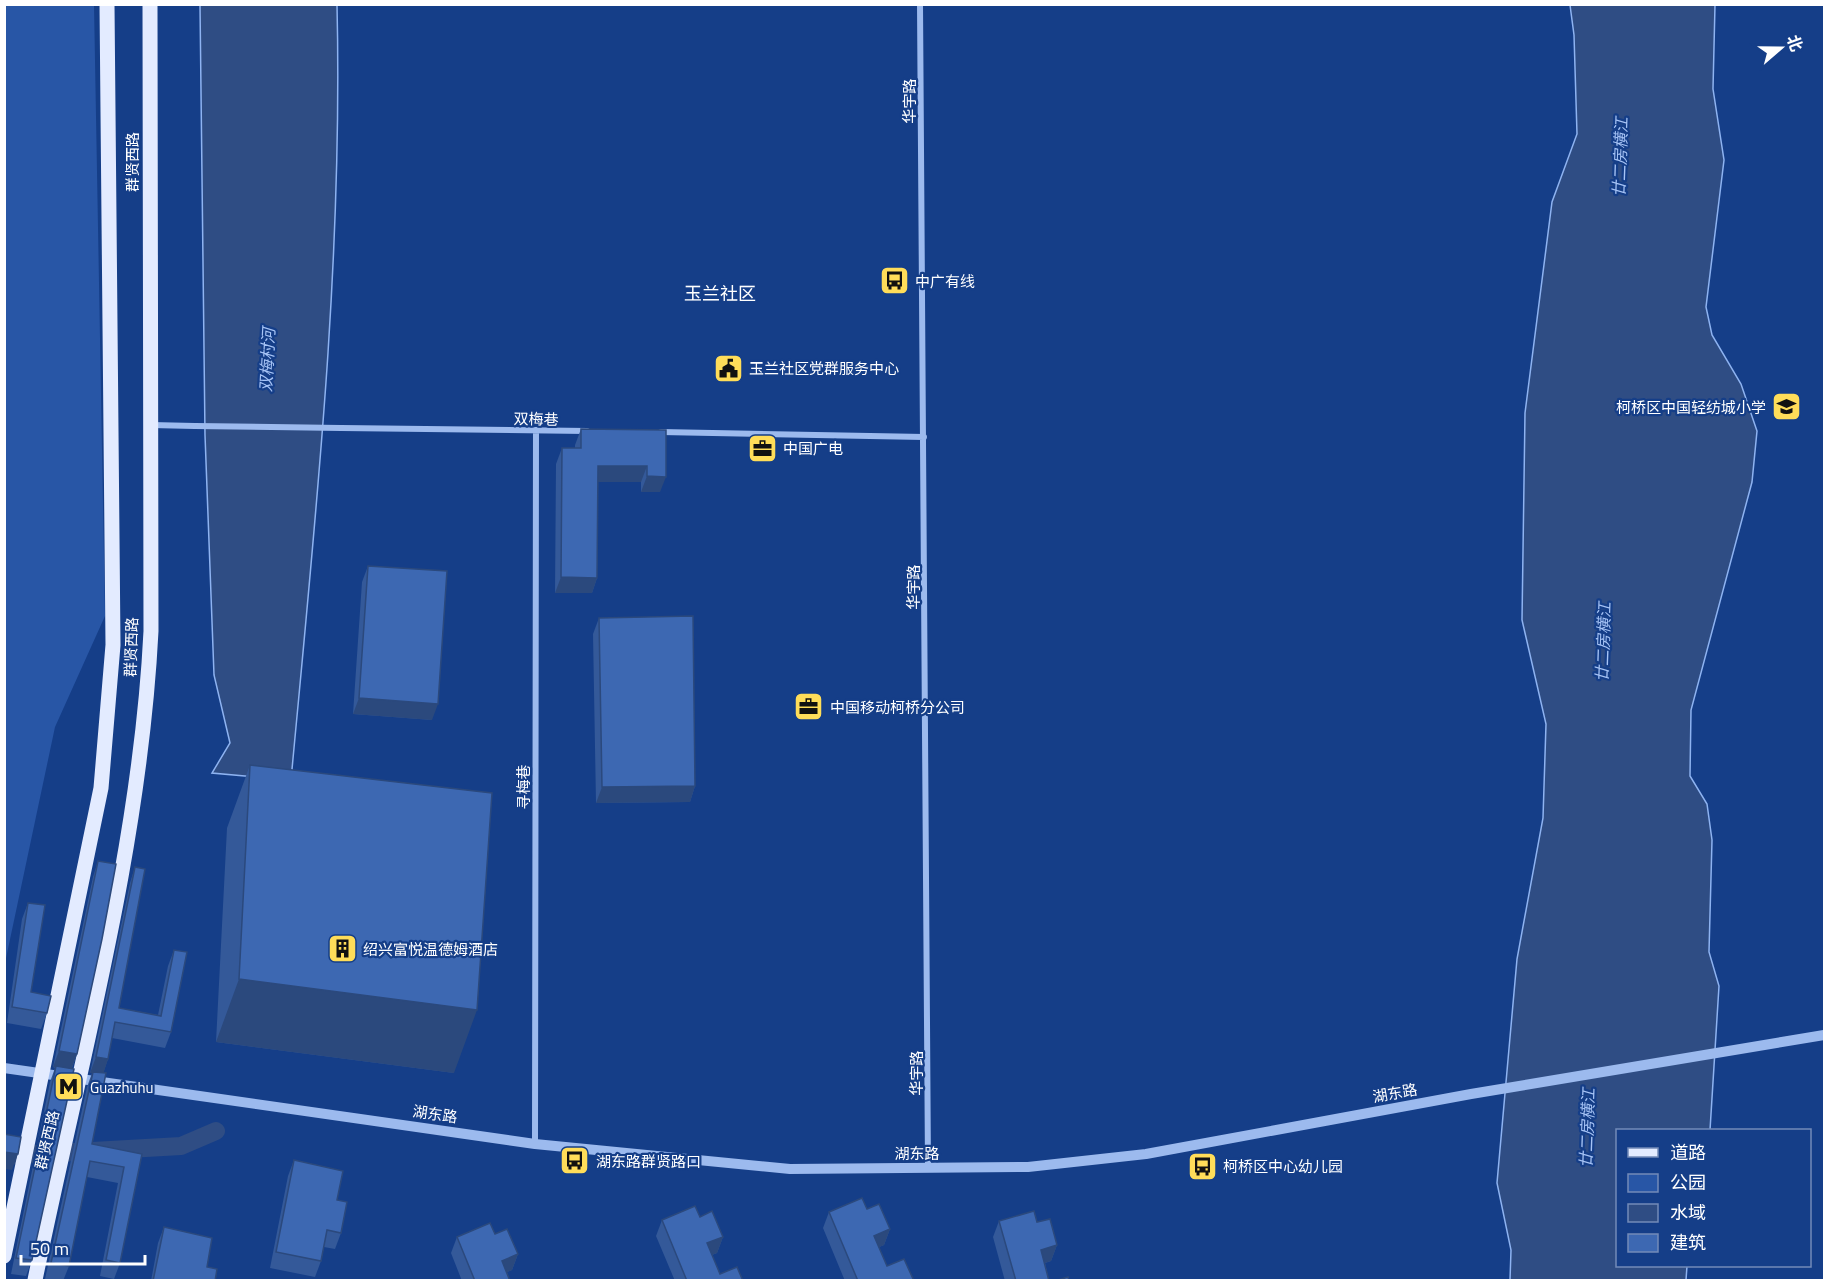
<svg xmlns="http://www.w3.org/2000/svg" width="1829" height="1285" font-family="'Titillium Web','Noto Sans SC',sans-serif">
	<rect width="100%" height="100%" fill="#153e88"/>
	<path fill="#2856a6" d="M5,4l89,1 11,611 -50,111 -50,236z"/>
	<path fill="#2f4d84" stroke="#8eb3f1" stroke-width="1.5" d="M200,5h137c6,259 -22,517 -46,775l-79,-7 18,-30 -16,-68 -9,-240z
		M1570,5h145l-2,84 11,71 -18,147 6,28 29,49 16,47 -5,51 -61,228 -1,66 17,28 5,36 -3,112 10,34 -9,144h-92v136h69l-1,14h-176l1,-30 -14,-67 20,-224 26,-141 3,-94 -24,-104 3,-207 27,-211 25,-68 -3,-99z"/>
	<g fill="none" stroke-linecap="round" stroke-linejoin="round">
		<path stroke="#2f4d84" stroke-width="18" d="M4,1156l177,-10 35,-15"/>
		<path stroke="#9cbaee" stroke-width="6" d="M920,4l8,1164
			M151,425l44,1
			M341,428l246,3
			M661,432l263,5
			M535,1144l1,-714"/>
		<path stroke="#9cbaee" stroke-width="10" d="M4,1068l531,76 255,25 238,-2 118,-13 325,-60 353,-59"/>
		<path stroke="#e3ebff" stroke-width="15" d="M4,1256l97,-468 12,-143 -6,-641
			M35,1280c44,-215 105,-429 116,-649l-1,-627"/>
		<path stroke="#9cbaee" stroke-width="6" d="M195,426l146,2"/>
	</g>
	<path fill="#345999" d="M581,429l85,1 -6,62h-19v-10h-43l-1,96 -5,15h-37l1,-129 6,-16h13v-3z
		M368,566l64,154 -79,-6 9,-132z
		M599,618l96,168 -5,16 -94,1 -3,-169z
		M250,765l204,308 -238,-31 11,-214z
		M98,861l-21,193 -5,14 -40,192 -6,16 -15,-2 39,-192 5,-14 -2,-1 40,-190z
		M135,867l-16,141 39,7 10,-49 6,-16 -3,82 -6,16 -53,-10 -4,21 -5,14 -11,71 50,10 -22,109 -6,16 -14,-3 18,-93 -31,-6 -18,89 -6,15 -18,-2 42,-192 5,-14h-2l40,-190z
		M28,903l3,89 16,21 -6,16 -34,-6 15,-104z
		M294,1160l43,40 4,33 -6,16 -11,-2 -3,14 -6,16 -45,-9 18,-92z
		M867,1209l23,20 -6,16 -5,2 8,19 27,15h-69l-22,-53 6,-16z
		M700,1217l23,20 -6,16 -5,2 8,19 23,7h-68l-19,-45 6,-16z
		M999,1221l38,1 20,23 -6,16 -6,2 4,18h-44l-12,-44z
		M164,1227l43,40 8,14h-64l7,-38z
		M495,1234l23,20 -6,16 -5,2 3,9h-48l-11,-28 6,-16z"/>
	<path fill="#2b497d" d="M598,466h49l-6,16h-49z
		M647,476l19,1 -6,15h-19z
		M561,577l36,1 -5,15h-37z
		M359,698l79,6 -6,16 -79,-6z
		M695,786l-5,16 -94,1 6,-16z
		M239,979l238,31 -23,63 -238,-31z
		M59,1051l18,3 -6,16 -18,-3z
		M96,1057l12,2 -5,16 -13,-2z
		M4,1152l14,2 -6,16 -8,-1z
		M890,1229l-6,16 -16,7 6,-16z
		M723,1237l-6,16 -16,6 6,-16z
		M1057,1245l-6,16 -16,5 6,-16z
		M518,1254l-6,16 -16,7 6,-16z"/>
	<path fill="#3d68b2" stroke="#2b497d" stroke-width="1.5" d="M581,429l85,1v47l-19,-1v-10h-49l-1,112 -36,-1 1,-129h19z
		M368,566l79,5 -9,133 -79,-6z
		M693,616l2,170 -93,1 -3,-169z
		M250,765l242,28 -15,217 -238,-31z
		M98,861l18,3 -14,75 -25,115 -18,-3z
		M135,867l10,2 -26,139 42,8 13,-66 13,2 -16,80 -56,-10 -7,37 -12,-2z
		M28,903l17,2 -14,87 20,4 -4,17 -35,-6z
		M56,1066l18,3 -42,191 -16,-2z
		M93,1072l13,1 -14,71 50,10 -22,109 -14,-3 18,-93 -34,-6 -21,105 -18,-3z
		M4,1134l17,3 -3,17 -14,-2z
		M294,1160l49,11 -6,29 10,2 -6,31 -14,-3 -6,31 -45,-9z
		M862,1198l5,11 12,-5 11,25 -16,7 13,30 17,-7 10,22h-56l-29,-69z
		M695,1206l5,11 12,-6 11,26 -16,6 13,31 17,-7 6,14h-56l-25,-61z
		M1034,1211l3,11 13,-3 7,26 -16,5 8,31h-33l-17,-60z
		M490,1223l5,11 12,-5 11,25 -16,7 8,20h-35l-18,-44z
		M164,1227l48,11 -5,29 10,2 -2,12h-62z
		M1068,1277l1,4h-14z"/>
	<defs>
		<symbol id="bus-square" viewBox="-11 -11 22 22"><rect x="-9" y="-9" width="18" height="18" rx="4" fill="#ffdd59" stroke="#153e88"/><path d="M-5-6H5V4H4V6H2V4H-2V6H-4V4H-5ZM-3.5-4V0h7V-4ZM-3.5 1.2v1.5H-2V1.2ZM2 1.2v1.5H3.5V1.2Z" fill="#111"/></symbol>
		<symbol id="civic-square" viewBox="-11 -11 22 22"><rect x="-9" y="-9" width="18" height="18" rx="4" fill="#ffdd59" stroke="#153e88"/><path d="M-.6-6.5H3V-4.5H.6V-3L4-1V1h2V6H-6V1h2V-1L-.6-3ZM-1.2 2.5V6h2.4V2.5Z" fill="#111"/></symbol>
		<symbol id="school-square" viewBox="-11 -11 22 22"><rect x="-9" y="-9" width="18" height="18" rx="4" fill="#ffdd59" stroke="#153e88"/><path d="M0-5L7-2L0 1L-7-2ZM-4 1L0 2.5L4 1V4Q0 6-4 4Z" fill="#111"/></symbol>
		<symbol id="office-square" viewBox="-11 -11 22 22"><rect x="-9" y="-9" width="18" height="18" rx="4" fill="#ffdd59" stroke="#153e88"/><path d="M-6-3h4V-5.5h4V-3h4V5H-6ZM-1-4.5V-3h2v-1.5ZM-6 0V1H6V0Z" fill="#111"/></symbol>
		<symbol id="building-square" viewBox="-11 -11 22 22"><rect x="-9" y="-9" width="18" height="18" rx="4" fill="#ffdd59" stroke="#153e88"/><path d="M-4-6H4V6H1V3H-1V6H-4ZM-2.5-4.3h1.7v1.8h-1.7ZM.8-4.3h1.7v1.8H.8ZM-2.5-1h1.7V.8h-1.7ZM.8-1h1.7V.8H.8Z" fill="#111"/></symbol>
		<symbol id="metro-square" viewBox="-11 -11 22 22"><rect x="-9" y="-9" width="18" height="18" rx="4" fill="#ffdd59" stroke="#153e88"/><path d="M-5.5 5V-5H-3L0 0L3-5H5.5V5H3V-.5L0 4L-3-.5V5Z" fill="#111"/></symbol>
	</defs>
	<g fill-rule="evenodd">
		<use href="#bus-square" x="878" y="264" width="33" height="33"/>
		<use href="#civic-square" x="712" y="352" width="33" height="33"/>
		<use href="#school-square" x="1770" y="390" width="33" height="33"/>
		<use href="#office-square" x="746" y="432" width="33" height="33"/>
		<use href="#office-square" x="792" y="690" width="33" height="33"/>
		<use href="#building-square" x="326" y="932" width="33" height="33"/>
		<use href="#metro-square" x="52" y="1070" width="33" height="33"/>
		<use href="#bus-square" x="558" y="1144" width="33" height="33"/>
		<use href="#bus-square" x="1186" y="1150" width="33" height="33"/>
	</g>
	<g text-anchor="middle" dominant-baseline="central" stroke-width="4.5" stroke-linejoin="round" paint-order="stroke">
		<g font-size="15" fill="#fff" stroke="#153e88">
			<text transform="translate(909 101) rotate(-90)">华宇路</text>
			<text transform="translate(132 162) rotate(-90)">群贤西路</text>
			<text transform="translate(536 419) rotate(1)">双梅巷</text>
			<text transform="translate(913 587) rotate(-90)">华宇路</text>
			<text transform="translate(131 647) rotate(-88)">群贤西路</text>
			<text transform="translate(523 787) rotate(-90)">寻梅巷</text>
			<text transform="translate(916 1073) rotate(-90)">华宇路</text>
			<text transform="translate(1395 1093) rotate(-10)">湖东路</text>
			<text transform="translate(435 1114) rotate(8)">湖东路</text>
			<text transform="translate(47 1140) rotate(-77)">群贤西路</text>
			<text x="917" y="1153">湖东路</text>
		</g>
		<g font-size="15" fill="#fff" stroke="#153e88" text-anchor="start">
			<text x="915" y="281">中广有线</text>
			<text x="749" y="368">玉兰社区党群服务中心</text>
			<text x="1766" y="407" text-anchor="end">柯桥区中国轻纺城小学</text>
			<text x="783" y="448">中国广电</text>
			<text x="830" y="707">中国移动柯桥分公司</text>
			<text x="363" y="949">绍兴富悦温德姆酒店</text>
			<text x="90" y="1087">Guazhuhu</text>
			<text x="596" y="1161">湖东路群贤路口</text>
			<text x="1223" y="1166">柯桥区中心幼儿园</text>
		</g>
		<g font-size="16" font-style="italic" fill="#a7c4f6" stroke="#153e88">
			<text transform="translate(1620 157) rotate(-88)">廿二房横江</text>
			<text transform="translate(267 360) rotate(-87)">双梅村河</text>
			<text transform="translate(1603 642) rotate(-88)">廿二房横江</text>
			<text transform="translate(1587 1128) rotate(-88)">廿二房横江</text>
		</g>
		<g font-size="18" fill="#fff" stroke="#153e88">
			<text x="720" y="293">玉兰社区</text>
		</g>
	</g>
	<rect width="1829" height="1285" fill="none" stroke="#ffffff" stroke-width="12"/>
	<rect x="1616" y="1129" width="195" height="138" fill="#153e88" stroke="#738bb8" stroke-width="1.5"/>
	<rect x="1628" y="1148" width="30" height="9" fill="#e3ebff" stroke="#738bb8" stroke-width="1.5"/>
	<text x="1670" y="1159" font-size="18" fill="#ffffff">道路</text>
	<rect x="1628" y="1174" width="30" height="18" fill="#2856a6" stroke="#738bb8" stroke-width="1.5"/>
	<text x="1670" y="1189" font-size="18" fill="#ffffff">公园</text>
	<rect x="1628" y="1204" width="30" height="18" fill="#2f4d84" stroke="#738bb8" stroke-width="1.5"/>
	<text x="1670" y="1219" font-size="18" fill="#ffffff">水域</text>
	<rect x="1628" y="1234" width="30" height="18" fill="#3d68b2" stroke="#738bb8" stroke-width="1.5"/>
	<text x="1670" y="1249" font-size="18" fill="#ffffff">建筑</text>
	<g transform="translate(1781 48) rotate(70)" stroke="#153e88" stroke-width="4.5" paint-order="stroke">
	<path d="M0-4.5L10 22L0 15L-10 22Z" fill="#ffffff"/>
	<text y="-9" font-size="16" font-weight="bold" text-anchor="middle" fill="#ffffff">北</text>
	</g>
	<path d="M21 1255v9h124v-9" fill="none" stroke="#ffffff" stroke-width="3"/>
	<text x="30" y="1255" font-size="18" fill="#ffffff" stroke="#153e88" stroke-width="4.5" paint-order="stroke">50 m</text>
</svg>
